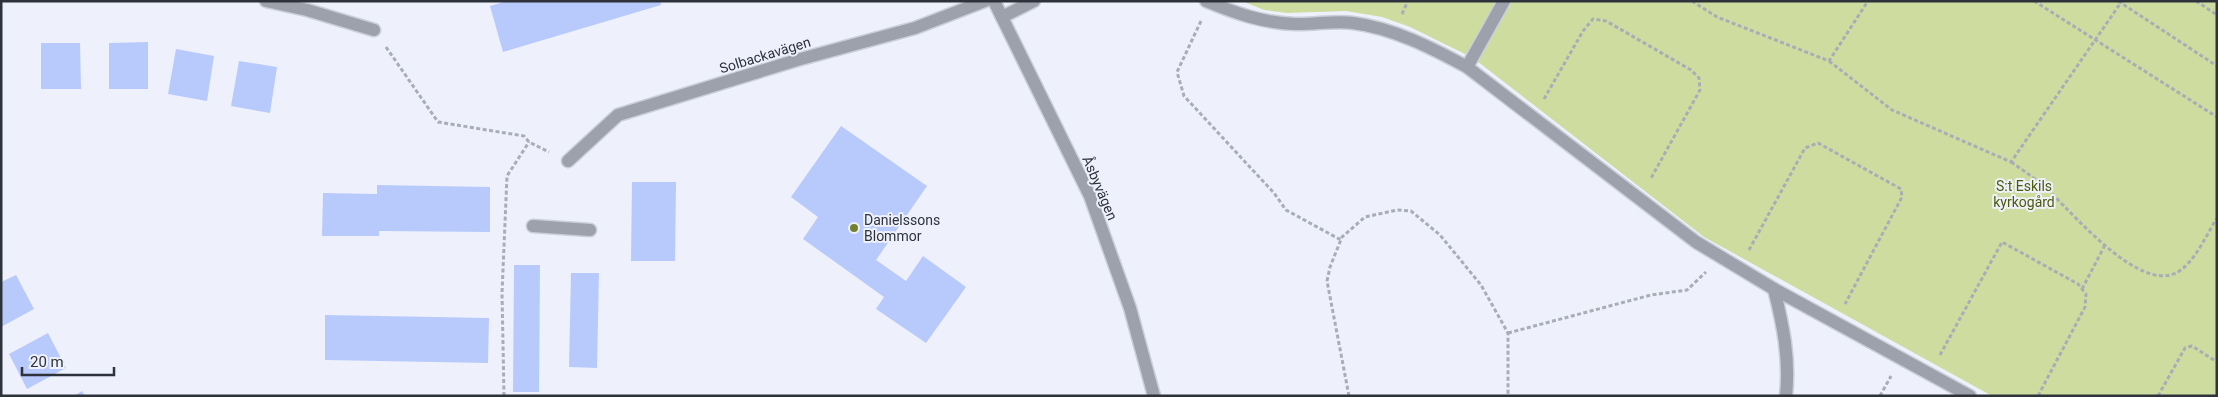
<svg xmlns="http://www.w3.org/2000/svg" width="2218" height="397" font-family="Roboto,sans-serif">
	<rect width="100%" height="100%" fill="#eef1fb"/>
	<path fill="#cfdc9f" d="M1242,1h975v395h-225l-288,-159 -231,-179 -63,-31 -28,-10 -36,-6 -59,2 -23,-3z"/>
	<path fill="#b8cafc" d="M507,1h153l1,4 -158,47 -13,-46z
		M148,42v47h-39v-46z
		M41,43h39l1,46h-40z
		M176,49l38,7 -7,45 -39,-7z
		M239,61l38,6 -7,46 -39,-7z
		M841,126l86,60 -51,74 30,21 17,-25 43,31 -40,56 -50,-34 8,-12 -81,-58 15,-22 -27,-20z
		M632,182h44l-1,79h-44z
		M377,185l113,2v45l-111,-1v5h-57l1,-43 54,1z
		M514,265h26l-1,127h-26z
		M571,273h28l-2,95 -28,-1z
		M16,275l18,34 -33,18v-45z
		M325,315l164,3 -1,45 -163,-3z
		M48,333l18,35 -39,21 -18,-35z
		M82,391l3,5h-11z"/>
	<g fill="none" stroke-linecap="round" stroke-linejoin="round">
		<defs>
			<path id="service" d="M1467,67l37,-66
				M533,226l57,4
				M1774,289c9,36 16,69 12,107"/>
			<path id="minor" d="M266,1l41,9 67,20
				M1206,1c29,12 57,22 89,23 19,1 39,-4 58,-1 40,5 79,25 114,44l229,175 78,47 196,107
				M1002,17l32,-16
				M568,161l50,-46 179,-55 118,-32 70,-27"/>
			<path id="tertiary" d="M994,1l96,195 40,112 24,88"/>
		</defs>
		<use href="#service" stroke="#cbcfd8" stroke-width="15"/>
		<use href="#minor" stroke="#cbcfd8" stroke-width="15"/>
		<use href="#tertiary" stroke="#cbcfd8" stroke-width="15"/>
		<path stroke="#a9adb6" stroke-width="3" stroke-dasharray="4 2.5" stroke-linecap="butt" d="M1692,1l25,16 112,44 39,-60
			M2034,1l183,116
			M2118,1l99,65
			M2196,1l21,14
			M1402,14l6,-13
			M1201,21l-24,51 7,24 90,97 12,17 55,30
			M386,47l52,75 86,14 5,6 20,10
			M1829,61l63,49 119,52 111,-161
			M1544,99l39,-68 10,-12 13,2 85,49 8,8 1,12 -50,90
			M2011,162c15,10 29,20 42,33 24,23 86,96 123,78 19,-10 30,-38 41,-55
			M1749,250l56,-102 13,-5 83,46 1,8 -57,107
			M2082,289l23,-44
			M1508,333l143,-38 36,-5 19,-18
			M1940,355l62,-113 76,42 8,10 -1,13 -47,89
			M504,396l-2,-103 5,-117 22,-34
			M1349,396l-22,-115 3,-14 12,-30 23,-20 32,-7 14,1 29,24 41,50 27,48v63
			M1880,396l11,-20
			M2158,396l27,-48 7,-2 25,16"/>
		<use href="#service" stroke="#9da1ab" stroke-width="12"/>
		<use href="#minor" stroke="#9da1ab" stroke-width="12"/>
		<use href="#tertiary" stroke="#9da1ab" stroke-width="12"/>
	</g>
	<circle fill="#73802e" stroke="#eef1fb" stroke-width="2" cx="854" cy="228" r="5"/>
	<g text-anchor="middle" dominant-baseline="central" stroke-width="4" stroke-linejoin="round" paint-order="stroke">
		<g font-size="14" fill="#2e323b" stroke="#eef1fb">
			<text transform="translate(765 55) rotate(-17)">Solbackavägen</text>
			<text transform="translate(1100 188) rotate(67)">Åsbyvägen</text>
		</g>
		<g font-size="14" fill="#4e590a" stroke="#eef1fb">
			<text x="2024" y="186">S:t Eskils<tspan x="2024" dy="16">kyrkogård</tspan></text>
		</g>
		<g font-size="14" fill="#2e323b" stroke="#eef1fb" text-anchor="start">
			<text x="864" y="220">Danielssons<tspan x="864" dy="16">Blommor</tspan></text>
		</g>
	</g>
	<rect width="2218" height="397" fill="none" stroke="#2e323b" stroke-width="5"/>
	<path d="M22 367v8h92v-8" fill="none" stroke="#2e323b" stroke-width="2.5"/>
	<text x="30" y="367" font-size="15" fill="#2e323b" stroke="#eef1fb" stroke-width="4" paint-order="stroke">20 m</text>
</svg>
